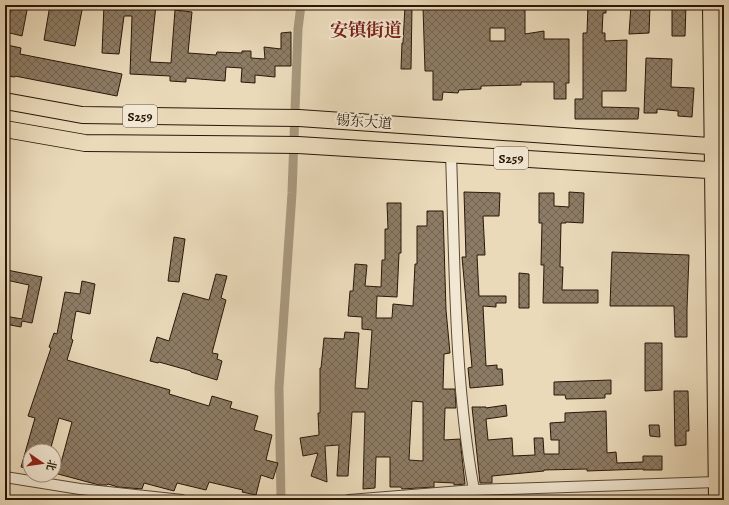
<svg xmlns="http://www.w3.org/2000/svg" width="729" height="505" font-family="Alegreya,'Noto Serif SC',serif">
	<defs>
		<pattern id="building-cross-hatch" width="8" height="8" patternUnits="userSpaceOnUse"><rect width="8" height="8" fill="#8d7c65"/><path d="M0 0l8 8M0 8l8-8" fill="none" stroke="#736551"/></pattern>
	</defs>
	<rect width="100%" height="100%" fill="#eadaba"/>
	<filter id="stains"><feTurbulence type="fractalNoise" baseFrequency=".005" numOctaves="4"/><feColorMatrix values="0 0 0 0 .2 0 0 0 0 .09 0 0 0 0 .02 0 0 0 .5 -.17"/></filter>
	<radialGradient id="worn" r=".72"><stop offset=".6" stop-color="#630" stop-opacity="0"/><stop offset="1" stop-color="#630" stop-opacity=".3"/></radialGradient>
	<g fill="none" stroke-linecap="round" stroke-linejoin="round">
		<path stroke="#a8987d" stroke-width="9" d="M281,500l-2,-112 13,-195 6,-164 3,-24"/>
	</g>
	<path fill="url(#building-cross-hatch)" stroke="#291708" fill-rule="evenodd" d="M11,5h17l-6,31 -16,-4z
		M50,5h33l-8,41 -31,-6z
		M104,5h52l-6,57 21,1 4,-53 17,2 -4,41 28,2 1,-3 25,1v-2h9v7l14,1 -1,-12 17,2v-16l10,-1v34h-16v11l-20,-2v8l-14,-1 1,-14 -16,-1 -1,14 -39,-3v4l-16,-1v-5l-40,-2 2,-58h-8l-5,38 -17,-1z
		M425,5h100v29l19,-3v8h25v44h-3v16h-12v-17h-33v3l-40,1v3l-22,1 -1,3 -15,-1 -1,8h-9v-29h-8l-2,-64h2zM490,28h15v13h-15z
		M588,5h18v8h-3l-1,20h3v8l22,-1 -1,51h-24v16l37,1 -1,11h-63v-20h8v-66h4z
		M631,5h19l-1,28 -20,1z
		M672,5h14l-1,31h-13z
		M405,6h7l-1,63h-10l1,-26h1z
		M7,45l14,3 -1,6 102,20 -5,22 -102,-20v1l-10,-1v-22z
		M646,58l26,1 -1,28 23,1 -2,29 -14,-1v-5l-21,-2v4h-13z
		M464,192l36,1 -1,23h-16l2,39h-8l2,41h27v7h-10v4l-13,-1 3,60 11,-1v4h5l1,16 -33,3 -2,-20 4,-1 -10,-110h4z
		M569,192l15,1 -1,30 -17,-1v1h-5l-1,44h3l-1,23h36v13h-55l1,-38h-3l1,-42h-3v-30h15v13l15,1z
		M387,203h14v50h-2l-2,44 -20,-1 -1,22h16l1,-14 20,2 2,-42h2v-38h10v-15h16l3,99 4,43 -6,1 -1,35h12l1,19h-11l-1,32 16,-1 5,45 -11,1v-2l-20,-1v5l-32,2 -1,-2h-11v-30h-14l-1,31 -12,1 2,-77h-13l-4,64h-11l2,-31 -14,1 2,36 -16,-6 7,-23 -15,3 -3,-18 19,-3 -1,-22h2v-45h1l3,-30 20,1 1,-7 14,1 -4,55 13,1 4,-59 -10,-1v-12l-14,-1 2,-25h3l2,-27 12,1 -2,21 16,1 1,-27h3v-31h3zM412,401l11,1v59l-14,-1z
		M174,237l11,2 -6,43 -11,-1z
		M612,252l77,3 -2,54v28h-12l-1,-31h-64z
		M7,270l35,7 -10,46 -10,-2 -1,6 -16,-3v-8l17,3 7,-34 -23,-5z
		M519,273l10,1v34h-10z
		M216,274l11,2 -6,22 5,2 -14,53 6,1 -1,5 5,2 -5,19 -26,-8v-1l-32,-9 -1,1 -8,-2 7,-24 12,4 14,-48 26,7z
		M82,281l13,3 -5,30 -14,-3 -5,28 2,1 -6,20 103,30 -1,4 40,12 3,-10 20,6 -2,6 28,8 -4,14 18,5 -6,25 12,3 -5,16 -12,-4 -5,20 -14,-3 1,-2 -34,-8 -3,8 -29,-7 -3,8 -30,-8 -2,6 -24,-2 -10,-3 -1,1h-8l-41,-11 14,-52 -13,-4 -9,33h-20v18l-9,-2 14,-49 -7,-2 23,-68 -2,-1 5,-14 3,1 8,-42 15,2z
		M645,343h17v47l-17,1z
		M611,380v14h-6v4l-39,1 -1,-4h-11v-13z
		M674,391h14l1,40h-3v14l-11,1z
		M506,405l1,11 -21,3 2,21 24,-2 1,18 22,-1 -1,-17h9l1,16h15v-14h-8l-1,-17 15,-1v-9l41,-2 1,42 9,-1 1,11 26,-1v-6h19v14h-19v-1l-56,2v-2l-43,1v1l-52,5v7h-12l-8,-76h14v1z
		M649,425h10l1,12 -10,-1z"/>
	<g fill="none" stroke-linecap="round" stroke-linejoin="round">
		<defs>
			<path id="minor" d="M451,154c4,112 3,226 23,336
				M5,477l75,12 102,11
				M349,500l125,-10 243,-8"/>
			<path id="primary" d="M711,5l6,495
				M5,101l77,14 217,3 425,29
				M5,129l80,14 213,2 426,26"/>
		</defs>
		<use href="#minor" stroke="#594834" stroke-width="12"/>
		<use href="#primary" stroke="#291708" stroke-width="18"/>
		<use href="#minor" stroke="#f1e7d2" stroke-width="10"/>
		<use href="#primary" stroke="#eadaba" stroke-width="16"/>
	</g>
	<g text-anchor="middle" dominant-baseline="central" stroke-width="4" stroke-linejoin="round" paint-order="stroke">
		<g fill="#f1e7d2" stroke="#655545" stroke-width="1">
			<rect x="123" y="105" width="34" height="22" rx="3"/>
			<rect x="494" y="147" width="34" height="22" rx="3"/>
		</g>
		<g font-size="13" font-weight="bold" fill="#291708">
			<text x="140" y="116">S259</text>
			<text x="511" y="158">S259</text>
		</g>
		<g font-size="14" fill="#291708" stroke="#f1e7d2">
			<text transform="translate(364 122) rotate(4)">锡东大道</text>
		</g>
		<g font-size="18" font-weight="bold" fill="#7a1f14" stroke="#f1e7d2">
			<text x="366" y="30">安镇街道</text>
		</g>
	</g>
	<rect width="729" height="505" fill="none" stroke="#eadaba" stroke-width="20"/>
	<rect x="6" y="6" width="717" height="493" fill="none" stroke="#291708" stroke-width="2"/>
	<rect x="10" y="10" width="709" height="485" fill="none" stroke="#291708"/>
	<g transform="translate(42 463) rotate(103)"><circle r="19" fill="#f1e7d2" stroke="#a19481"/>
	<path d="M0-3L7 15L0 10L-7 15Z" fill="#8f2418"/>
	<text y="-6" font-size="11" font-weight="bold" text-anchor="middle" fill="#291708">北</text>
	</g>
	<rect width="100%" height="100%" filter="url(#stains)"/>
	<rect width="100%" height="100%" fill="url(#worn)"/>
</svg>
